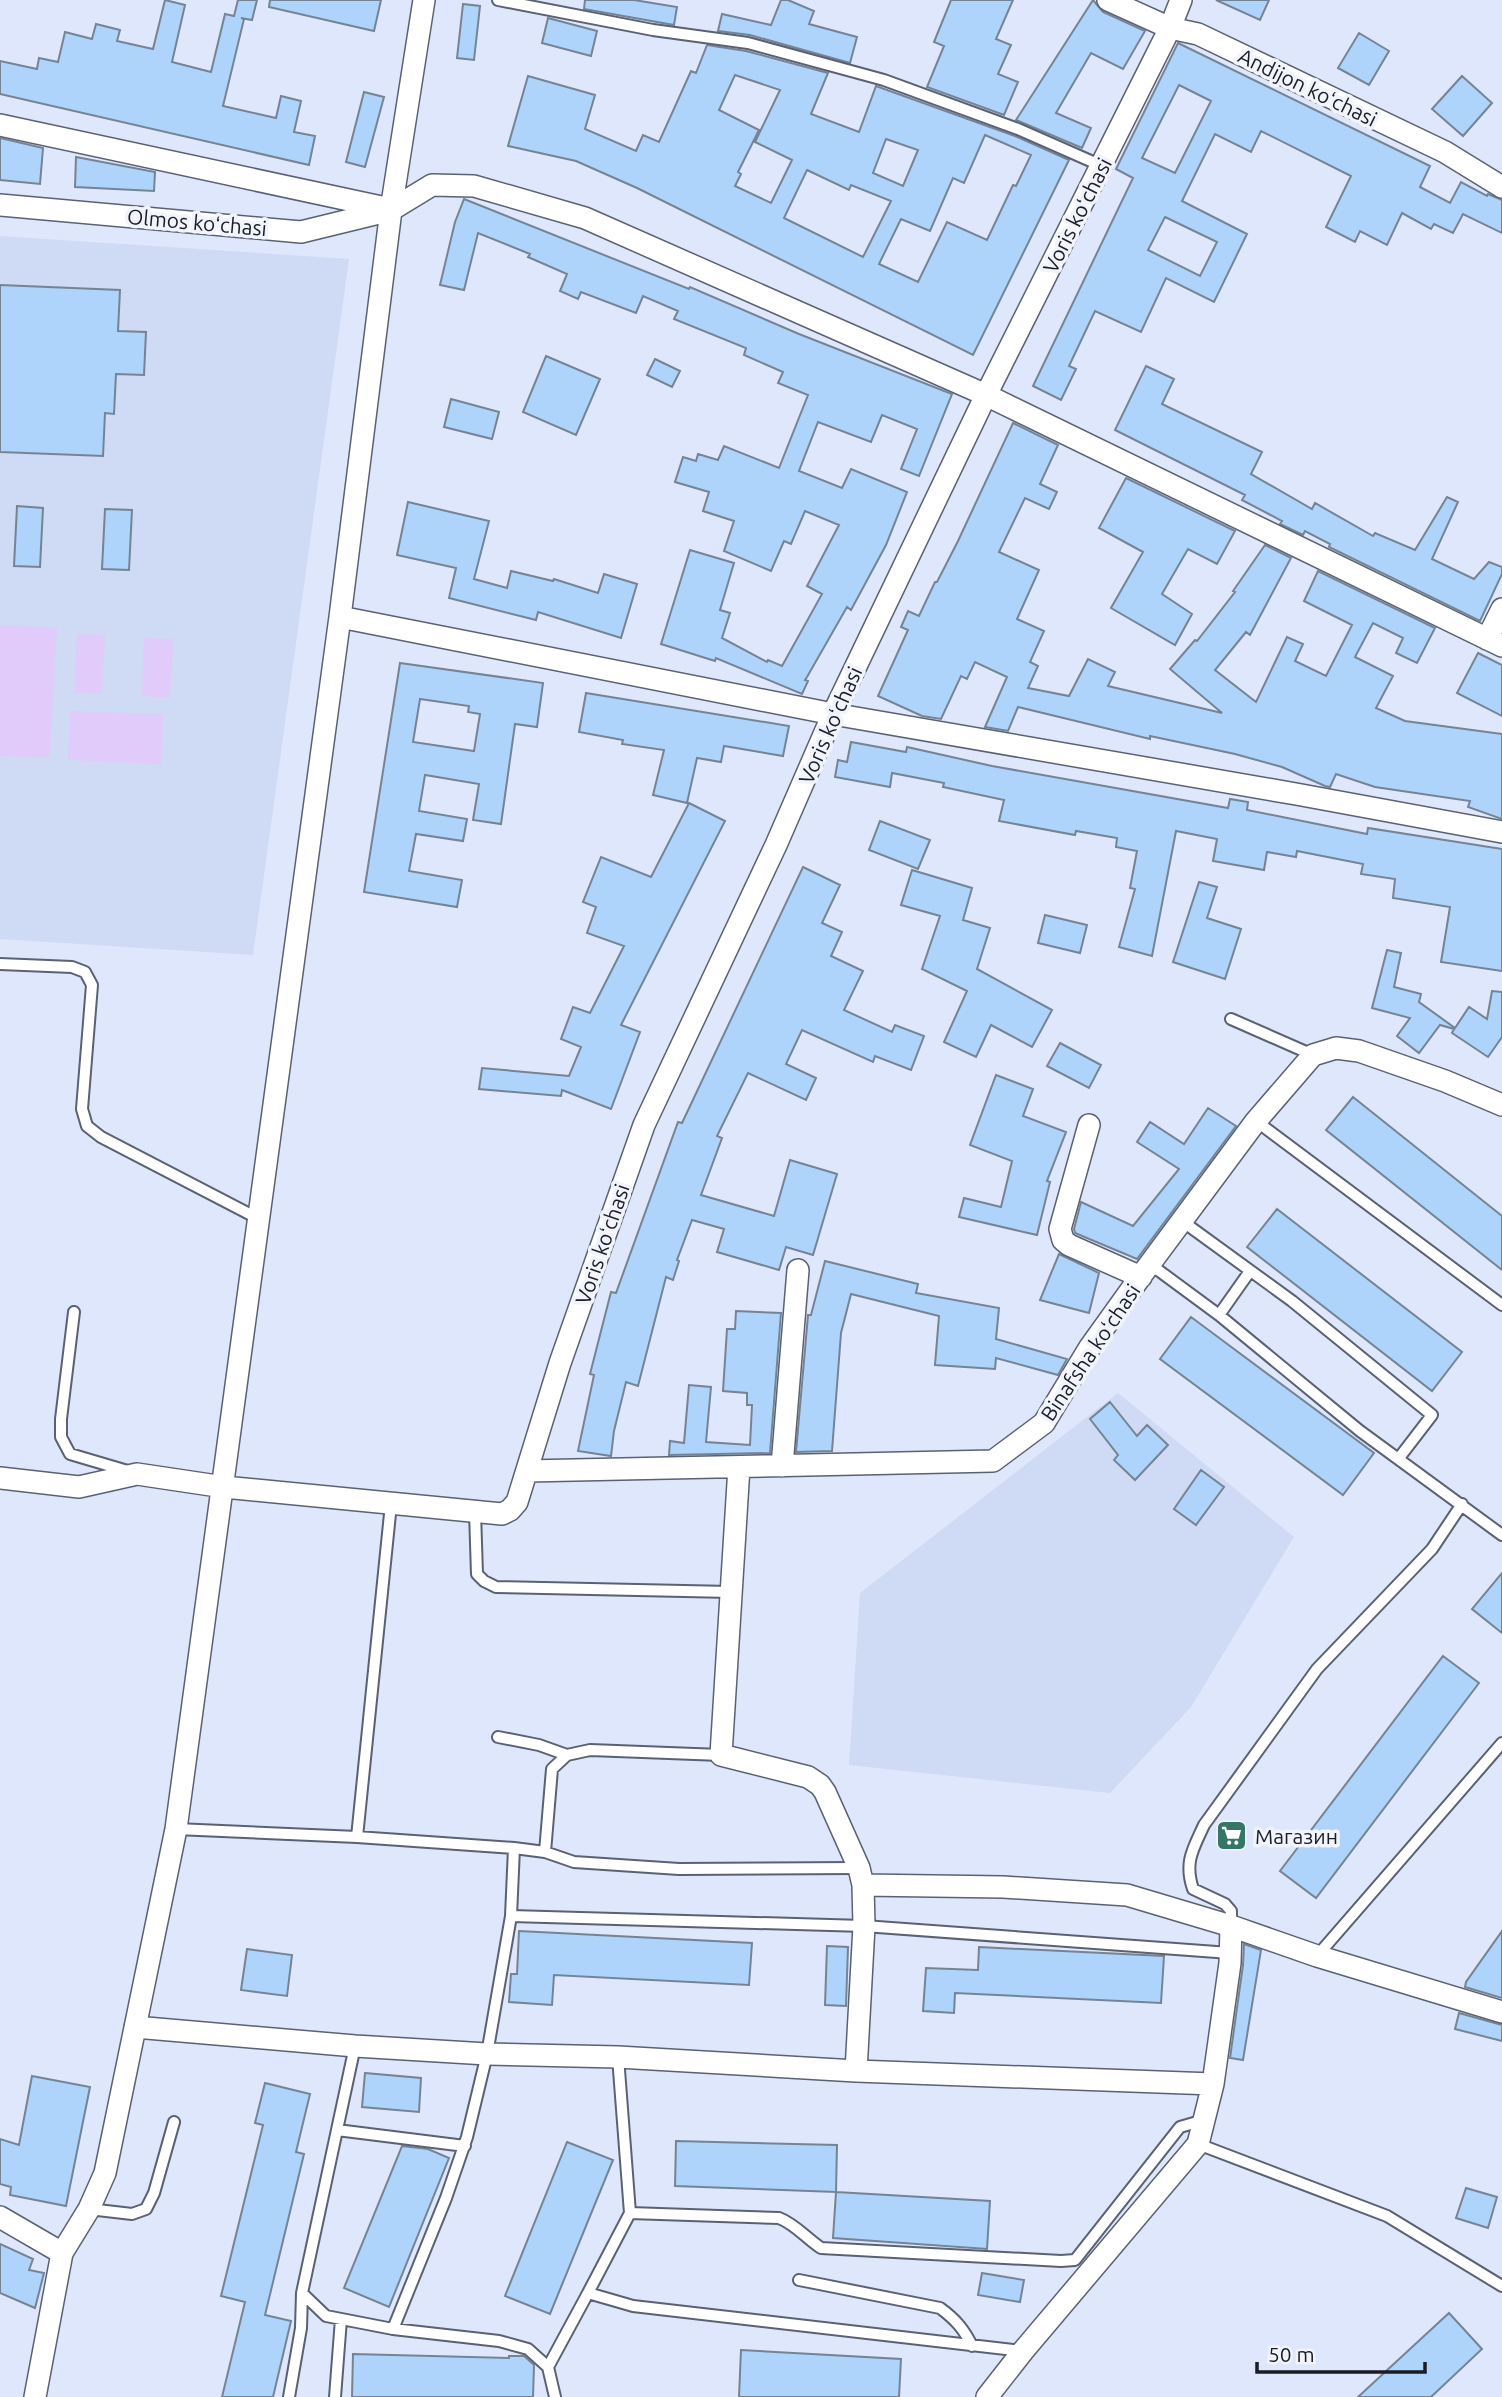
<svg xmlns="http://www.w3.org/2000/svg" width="1502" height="2397" font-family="Ubuntu,sans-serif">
	<rect width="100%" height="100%" fill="#dfe7fc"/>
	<path fill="#cfdaf5" d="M0,236l349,23 -96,696 -253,-16z
		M1118,1393l176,144 -103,170 -81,86 -261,-28 11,-172z"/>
	<path fill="#e1cbfa" d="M0,625l57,3 -7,130 -50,-2z
		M77,634l28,1 -3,59 -28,-1z
		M144,638l29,1 -3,59 -28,-2z
		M70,711l93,3 -2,50 -93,-4z"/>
	<path fill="#aed4fb" stroke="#758494" stroke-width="2" fill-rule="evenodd" d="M165,0l20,5 -13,57 39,10 14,-58 9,2 4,-16h19l-5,20 -11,-2 3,1 -21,87 53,12 5,-22 20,5 -7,31 21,4 -6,29 -309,-71v-33l37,8 2,-11 19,4 7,-30 27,7 4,-15 24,6 -3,11 36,8z
		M270,0h111l-7,31 -105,-24z
		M585,0h49l43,7 -3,18 -90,-16z
		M781,0h7l26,11 -5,13 48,13 -7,26 -100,-28 -32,-4 4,-17 49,11z
		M951,0h62l-17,39 15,6 -13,29 20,8 -14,33 -77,-28 17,-41 -10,-4z
		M1093,0l10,12 42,19 -22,38 -32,-16 -35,60 35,15 -9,20 -66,-28z
		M1216,0h53l-9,20z
		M463,4l17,2 -6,54 -17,-2z
		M548,18l49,13 -6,25 -49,-13z
		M1359,33l30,18 -20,34 -31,-17z
		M1178,43l252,123 -10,21 30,16 11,-21 26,14 1,-2 14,6v33l-39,-19 -10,19 -19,-9 -3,5 -29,-16 -15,32 -27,-14 -5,11 -29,-15 25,-51 -90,-45 -10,21 -36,-18 -33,67 65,33 -33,68 -48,-24 -25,54 -46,-21 -26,55 7,3 -15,31 -28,-14 100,-208 -17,-9zM1179,85l32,16 -36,72 -33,-15zM1165,217l52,25 -17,34 -52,-26z
		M707,45l39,6 82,22 -17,41 48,18 17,-46 139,50 54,24 -96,195 -336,-167 -61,-27 -68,-15 20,-70 67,19 -10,34 51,22 7,-16 16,7 32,-71 5,2zM735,75l45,15 -25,52 37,18 -21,43 -36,-17 6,-12 -3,-2 21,-42 -40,-20zM985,135l46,20 -15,31 -3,-1 -26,55 -40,-18 -29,60 -39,-18 22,-45 29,12 23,-53 11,5zM886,139l32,11 -15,36 -30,-13zM807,170l42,20 2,-5 40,16 -28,56 -79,-39z
		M1462,76l30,27 -29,33 -31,-27z
		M364,92l20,5 -19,70 -19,-5z
		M0,138l43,10 -3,36 -40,-4z
		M76,157l79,15 -1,19 -79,-4z
		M464,199l225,90 1,-2 109,47 153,60 -33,82 -18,-7 16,-40 -35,-14 -11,27 -53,-20 -19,49 43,17 9,-19 56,23 -21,53 -35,65 -4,-3 -40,70 -2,3 3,1 -6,13 -86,-36 -1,3 -54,-17 29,-94 44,13 -14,47 10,3 -8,25 45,24 1,-2 14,6 40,-72 -15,-8 32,-61 -34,-14 -14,33 -7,-3 -13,30 -47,-20 10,-30 -31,-10 6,-19 -34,-10 8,-25 13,4 2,-7 20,6 6,-14 55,22 29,-73 -30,-12 5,-11 -39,-17 2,-7 -72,-29 4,-8 -35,-15 -7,17 -55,-21 -3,7 -18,-8 7,-17 -39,-17 2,-3 -52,-21 -14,57 -24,-5 15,-63z
		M0,285l120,5 -2,41 28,1 -2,43 -28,-1 -2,40 -9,-1 -2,43 -103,-4z
		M546,356l54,23 -24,56 -53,-23z
		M655,359l25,12 -8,16 -25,-12z
		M1146,366l28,13 -12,25 100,48 -11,22 61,35 3,-6 58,33 2,-3 40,17 32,-53 11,5 -26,57 42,20 15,-17 13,5v7l-22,47 -151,-74 1,-3 -25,-13 -2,4 -23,-11 2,-3 -40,-21 3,-5 -130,-65z
		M451,399l48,13 -7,27 -48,-12z
		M1013,423l45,22 -18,39 17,8 -8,17 -24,-11 -26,54 40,18 -22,49 27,12 -14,31 8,4 -10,22 41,8 19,-37 27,13 -7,14 114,27 -52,-44 25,-29 2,1 38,-49 -2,-1 32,-46 26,13 -41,77 -4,-3 -31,38 41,32 31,-65 16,7 -8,17 31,15 26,-51 -48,-24 14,-30 117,57 -18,35 -21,-10 7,-15 -30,-15 -18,34 38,19 -17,32 29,13 97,13v85l-34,-12 2,-6 -95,-14 -39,-13 -6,13 -5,-1 -43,-19 -47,-13 -85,-18v3l-132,-32 -10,24 -23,-4 22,-50 -32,-15 -8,17 -6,-3 -20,43 -19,-3 -44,-20 30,-66 -7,-3 7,-16 11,5 16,-34h2l21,-41z
		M1126,478l109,53 -18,33 -29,-15 -26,45 30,20 -17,31 -64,-37 32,-56 -44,-24z
		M408,502l81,19 -15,58 33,9 4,-17 42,10 1,-2 44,14 6,-19 33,10 -16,54 -83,-26 -2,8 -87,-22 7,-30 -59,-13z
		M17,506l26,2 -3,59 -26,-1z
		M105,509l27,1 -3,60 -27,-1z
		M1478,653l24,12v51l-45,-23z
		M400,663l143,20 -6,44 -22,-3 -14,100 -28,-4 6,-36 -54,-9 -6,36 48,8 -4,22 -47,-7 -7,37 53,9 -5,27 -93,-15zM420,699l49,7 -1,6 12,2 -6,37 -61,-9z
		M586,693l203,33 -6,30 -59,-10 -3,16 -24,-4 -10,45 -34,-8 11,-45 -42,-6 1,-4 -44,-8z
		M851,742l55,10 1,-5 85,19 236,42 2,-9 18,3 -1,8 120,24 1,-6 134,21v122l-61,-9 9,-55 -57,-9 2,-19 -34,-5 2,-10 -66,-13 -1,6 -29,-5 -3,18 -51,-9 4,-22 -41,-8 -24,125 -33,-9 16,-58 -5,-1 7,-37 -21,-4 1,-9 -41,-7 -1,4 -76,-14 5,-21 -61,-13 1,-4 -52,-10 -2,14 -55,-10 3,-17 9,2z
		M689,803l36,18 -104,204 19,7 -29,77 -49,-19 -1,6 -82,-7 3,-21 87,8 12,-29 -20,-8 12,-32 17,6 34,-67 -37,-13 9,-26 -13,-5 18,-45 50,20z
		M880,821l50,19 -12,29 -49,-19z
		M803,867l37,18 -18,38 20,9 -11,24 32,15 -19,39 48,22 3,-7 29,11 -13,34 -36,-14 -2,6 -71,-32 -16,34 30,14 -10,22 -58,-27 -31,63 5,2 -21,57 73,21 16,-56 47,14 -24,81 -27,-8 -7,23 -62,-18 7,-23 -32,-9 -15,40 2,1 -6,19 -7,-3 -28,109 -12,-4 -12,49 -3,25 -33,-5 16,-76 -4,-1 21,-82 5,1 62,-171 4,1z
		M912,870l60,18 -9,32 27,8 -13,41 75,41 -20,37 -41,-22 -15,32 -32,-15 23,-51 -45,-22 18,-53 -39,-11z
		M1199,882l18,5 -10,31 34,11 -16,50 -52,-17z
		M1045,915l42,10 -7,28 -42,-10z
		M1387,950l14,3 -7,34 27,7 -2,8 36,26 14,-21 18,12 5,-28 10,1v45l-14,20 -36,-24 2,-4 -14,-4 -21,28 -22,-17 13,-18 -38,-10z
		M1060,1043l41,22 -12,23 -42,-22z
		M996,1075l37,14 -10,27 43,16 -19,49 3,1 -13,53 -78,-18 5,-19 37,9 11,-46 -42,-16z
		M1353,1097l149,119v54l-176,-140z
		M1208,1108l28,18 -99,133 -62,-26 -1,-4 7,-27 52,24 46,-57 -42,-27 13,-20 34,22z
		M1277,1209l185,143 -30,39 -185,-144z
		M1059,1254l40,19 -10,40 -49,-13z
		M825,1261l93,23 -2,9 83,15 -3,31 71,20 -9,16 -62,-17 -1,11 -60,-4 4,-49 -88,-22 -10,39 -9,118 -36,1 12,-137h3z
		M736,1311l45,2 -11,140 -101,2 1,-14 14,2 5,-58 22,2 -5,55 44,3 2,-40h-5v-12l-24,-2 4,-62h8z
		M1191,1317l183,136 -31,42 -183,-136z
		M1110,1402l27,34 10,-11 21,20 -33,35 -21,-20 4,-5 -28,-36z
		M1201,1470l23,17 -28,38 -22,-16z
		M1502,1573v60l-30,-24z
		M1443,1656l36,27 -163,215 -36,-27z
		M519,1931l233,12 -3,42 -195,-10 -2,30 -43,-3 2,-28h6z
		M1502,1931v67l-37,-11 1,-5z
		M1244,1944l17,6 -18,110 -13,-2 13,-93z
		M827,1946l21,1 -2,59 -21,-1z
		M979,1947l185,9 -3,47 -206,-10 -1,20 -31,-2 3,-43 52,2z
		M247,1949l45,6 -5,41 -46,-6z
		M1459,2013l43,12v16l-47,-12z
		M365,2073l56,5 -2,34 -57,-5z
		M32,2076l58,11 -24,119 -56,-11 1,-8 -11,-3v-45l19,6z
		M265,2083l45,11 -14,58 8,2 -39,161 26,6 -18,76h-51l23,-95 -24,-6 42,-171 -8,-2z
		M676,2141l161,4 -1,47 -161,-6z
		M567,2142l46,18 -63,154 -45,-18z
		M402,2146l26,3 21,9 -60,149 -45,-19z
		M1466,2188l31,9 -9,31 -32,-10z
		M836,2192l154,9 -3,48 -154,-11z
		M0,2244l33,15 -4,11 15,3 -9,35 -35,-15z
		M982,2273l42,7 -4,22 -42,-7z
		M1449,2313l33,36 -51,48h-73z
		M741,2350l160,9 -2,38h-160z
		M353,2354l156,4v-2h15l10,9 -1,32h-181z"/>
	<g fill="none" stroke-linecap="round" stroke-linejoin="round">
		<defs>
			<path id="service" d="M498,0l155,30 95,13 136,37 134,49 84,37
				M0,964l72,3 13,5 7,13 -10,124 5,17 14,11 158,82
				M1231,1019l82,36
				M1256,1121l246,184
				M1182,1221l110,80 140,114 -33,43
				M1146,1269l12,1 61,45 141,116 142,104
				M74,1312l-13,107v18l9,17 61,18
				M1219,1315l31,-44
				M475,1512l2,62 7,7 12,6 235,5
				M498,1737l41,8 28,10
				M176,1829l181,8 157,11 -3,68 -24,138 -20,83 -21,61 -53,131
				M357,1837l34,-333
				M514,1848l31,4 29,10 105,7 180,-1
				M545,1852l7,-83 15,-14 23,-5 131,5
				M511,1916l353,10 366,27
				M1231,1926v-15l-6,-7 -32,-15c-9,-27 0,-40 11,-64l113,-156 115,-120 30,-45
				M1317,1956l185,-213
				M618,2057l12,156 -42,80 45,13 390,45
				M337,2130l128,16
				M1198,2144l189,72 115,70
				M89,2209l43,5 14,-5 8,-16 20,-71
				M630,2213l149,5c16,6 27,20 42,30l240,13 14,-1 105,-133 24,-7
				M799,2280l141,28c15,11 24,21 32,38
				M302,2293l24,23 67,13 106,12 29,8 20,18 7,30
				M548,2367l40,-74
				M289,2397l12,-69 1,-35 53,-247
				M335,2397l6,-78"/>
			<path id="minor" d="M1108,0l62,28 28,6 247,118 57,35
				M0,125l386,83
				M0,205l301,27 90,-22 41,-25 42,1 111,32 401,177 516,251
				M340,617l493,97 463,80 206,38
				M1487,639l15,-30
				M1089,1125l-29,104 3,11 6,5 72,32
				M782,1466l16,-196
				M739,1467l-18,288 87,22 12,8 5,7 34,76 4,17 1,41 -8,145
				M527,1471l466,-10 51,-38 46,-76 56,-78 110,-148 57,-66 23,-7 23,3 86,30 57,24
				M0,1478l79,9 58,-13 87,13 278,27 8,-4 7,-8 43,-139 84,-238 132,-280 57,-131 153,-319 184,-367 11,-28
				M863,1885l140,2 124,8 104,31 86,30 185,56
				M135,2027l220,19 132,8 131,3 238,14 357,13
				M0,2217l62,36
				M35,2397l27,-144 27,-44 16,-36 71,-344 164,-1212 51,-407 33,-210
				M987,2397l36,-46 175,-207 15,-60 17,-121 1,-37"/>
		</defs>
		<use href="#service" stroke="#5a6173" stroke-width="14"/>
		<use href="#minor" stroke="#5a6173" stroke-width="24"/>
		<use href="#service" stroke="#fff" stroke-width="10"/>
		<use href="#minor" stroke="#fff" stroke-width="21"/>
	</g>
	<defs>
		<symbol id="supermarket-square" viewBox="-11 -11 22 22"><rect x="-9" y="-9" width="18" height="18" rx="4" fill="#357666" stroke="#f1f4fd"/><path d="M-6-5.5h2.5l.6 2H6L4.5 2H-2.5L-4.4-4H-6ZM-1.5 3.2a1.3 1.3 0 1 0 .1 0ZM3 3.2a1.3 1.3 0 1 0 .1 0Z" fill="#fff"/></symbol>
	</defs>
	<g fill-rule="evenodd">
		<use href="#supermarket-square" x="1214" y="1818" width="35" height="35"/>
	</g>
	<g text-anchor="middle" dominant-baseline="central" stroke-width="7" stroke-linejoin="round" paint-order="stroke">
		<g font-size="21" fill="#1a1d24" stroke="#f1f4fd">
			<text transform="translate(1308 87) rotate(26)">Andijon koʻchasi</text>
			<text transform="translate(1077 215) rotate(-63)">Voris koʻchasi</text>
			<text transform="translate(197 222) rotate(5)">Olmos koʻchasi</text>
			<text transform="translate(830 725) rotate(-66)">Voris koʻchasi</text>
			<text transform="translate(602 1244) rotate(-71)">Voris koʻchasi</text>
			<text transform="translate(1090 1352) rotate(-56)">Binafsha koʻchasi</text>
		</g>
		<g font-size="21" fill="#1a1d24" stroke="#f1f4fd" text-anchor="start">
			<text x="1255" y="1836">Магазин</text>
		</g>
	</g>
	<path d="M1257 2362v10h168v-10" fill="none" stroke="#1a1d24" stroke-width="3.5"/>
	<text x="1268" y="2362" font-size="21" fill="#1a1d24" stroke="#f1f4fd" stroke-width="5" paint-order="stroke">50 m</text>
</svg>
